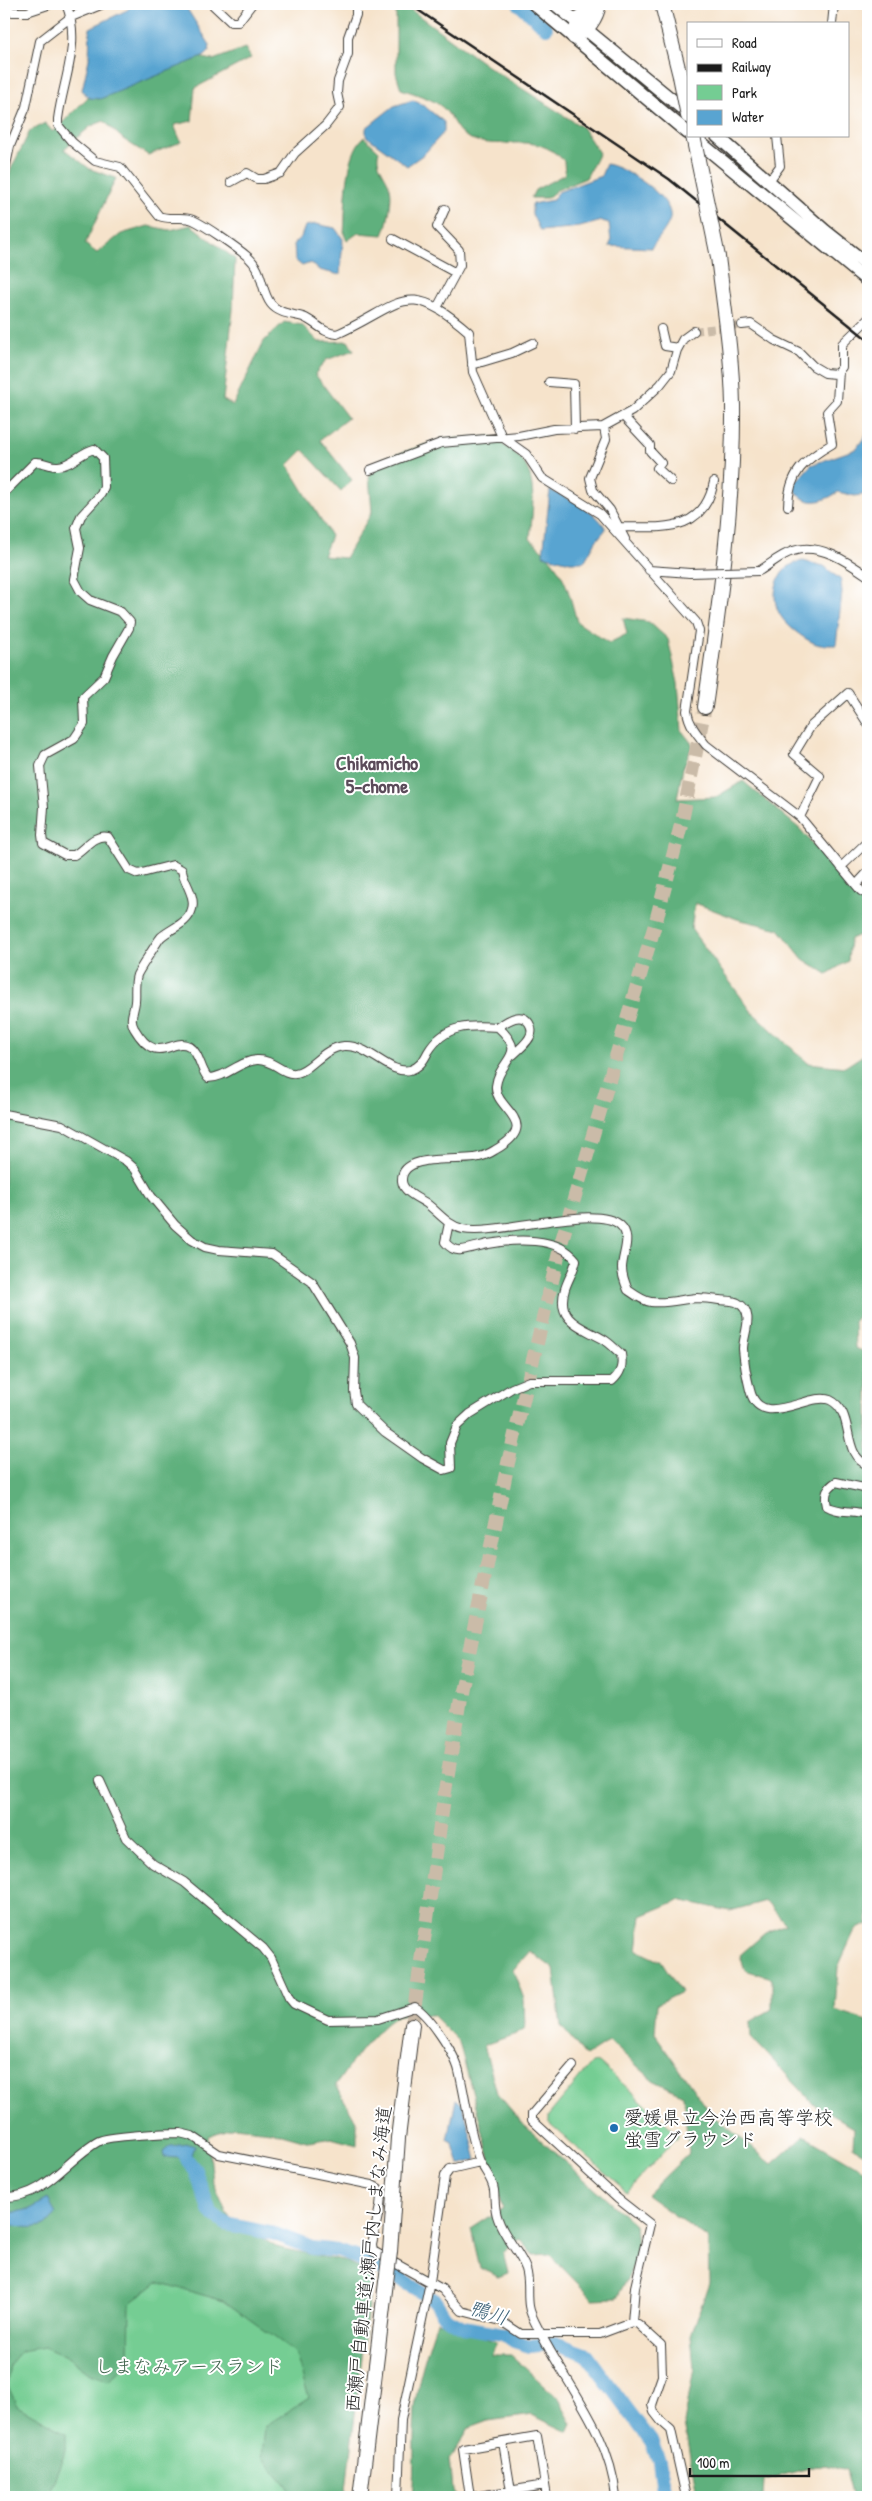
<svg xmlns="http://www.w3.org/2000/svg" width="872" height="2501" font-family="'Patrick Hand','Klee One',sans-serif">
	<rect width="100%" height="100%" fill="#fff"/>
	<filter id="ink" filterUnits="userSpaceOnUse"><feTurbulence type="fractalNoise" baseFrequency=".02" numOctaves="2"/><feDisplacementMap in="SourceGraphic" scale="10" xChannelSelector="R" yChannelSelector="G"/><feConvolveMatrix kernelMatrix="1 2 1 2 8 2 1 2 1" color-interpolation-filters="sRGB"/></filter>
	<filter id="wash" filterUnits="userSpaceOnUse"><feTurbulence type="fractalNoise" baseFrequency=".0096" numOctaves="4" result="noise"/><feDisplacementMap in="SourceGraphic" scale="20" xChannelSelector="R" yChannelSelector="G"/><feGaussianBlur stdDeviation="1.12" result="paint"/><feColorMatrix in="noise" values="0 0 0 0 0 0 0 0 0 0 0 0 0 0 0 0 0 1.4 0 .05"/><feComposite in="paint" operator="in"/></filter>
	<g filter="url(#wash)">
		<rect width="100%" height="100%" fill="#f6e3cb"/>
		<path fill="#74cd93" stroke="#487458" d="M599,2062l80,73 -52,57 -79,-70v-6l44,-53z
			M4,2240l348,77 -21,180h-327z"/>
		<path fill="#5fb07d" stroke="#3e664c" d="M396,6l11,1 80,59 95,61 17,26 -13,25 -29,12 -10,8h-16l4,-8 30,-16 -1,-13c-30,-32 -59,-9 -93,-22 -15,-6 -16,-17 -25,-28 -10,-12 -31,-17 -45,-22l-5,-16z
			M245,48l6,10 -56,30 -3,33 -18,4 7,17 -33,13 -25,-16 -19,-18 -13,5 -27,23 26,20 26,9 -31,66 12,9 24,-19 27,-8 22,4 21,-5 44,34 -2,51 -10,90 10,5 31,-64 20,-19 18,3 17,17 29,-1 6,9 -28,10 -11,14 33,44 -28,22 32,40 -11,11 -38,-41 -15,15 43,71 -8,20 22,2 27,-46 -3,-36 13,-17 60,-20 49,-3c9,7 20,13 28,21 20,19 13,57 11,82 33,29 36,41 47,83l32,21 18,-9 -4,-16 26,4 19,17 10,44 4,48 11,14 -10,23 -6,31 39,-2 27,-16 57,48 56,66 11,7 1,29 -18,8 -2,22 -21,13 -24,-15 -24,-30 -42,-10 -42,-16 -4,26 61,83 56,51 37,4 23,-15v250l-14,19 1,27 13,5v571l-13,6 -17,37 -3,43 33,11v134l-15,-8 1,-20 -38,-21 -65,-69 -1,-15 22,-13v-31l-27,-8 -5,-15 25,-22 21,-9 -20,-23 -36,10 -51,-11 -38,16 -4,34 25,12 19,30 -24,12 -2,30 57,81 60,49 32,-28 64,37v324h-15l-7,-27 -21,-6 -61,16 -1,17h-63l-3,-4 -13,-69 10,-56 -3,-32 18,-53 -1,-44 -62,-44 43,-42 -6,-58 -30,-15 -44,-39 -23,15 -25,-30 -7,-57 -24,-18 -17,19 11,29 1,29 -9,6 -32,11 13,48 27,32 111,100 3,32 -21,41 -24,1 -44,-45 -16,1 -14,-16 -16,14 5,20 -10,4 -18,-9 -9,-39 32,-21 -44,-166 -27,-27c-9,0 -21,-2 -31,0 -19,4 -54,53 -65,70l21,38v22l-26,-7 -21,4 -39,-11 -37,-4 -26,9 5,45 15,35 48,31 71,15 25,12 -27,223h-49l-34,-40 3,-31 44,-28 -14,-46 -71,-51 -67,-19 -27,21 -1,57 -20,21 -19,-7 -21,-16 -25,-11 -23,4 -11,13 -3,20 10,22 49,27v17l-19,47h-43v-2300l7,-28 19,-38 15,-8 8,9 41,-41 99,-35 20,4z
			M364,137l15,14c-5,14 8,24 11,37 3,9 -2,37 -7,47l-25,-2 -11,8 -3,-7c2,-26 0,-79 20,-97z
			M437,2321l60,21 -6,13h20l48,44 13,24 -4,9 -36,-17 -44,6 -19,7 -19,31 3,31 3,7h-44c3,-30 1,-59 3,-89 2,-29 13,-59 22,-87z"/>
		<path fill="#59a4d1" stroke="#3a6076" d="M133,4h51l26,41 -1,7 -4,4 -105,43 -11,-1 -7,-8 7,-31 1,-31 37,-18z
			M413,100l10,5 21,17v10l-20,22 -17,12 -41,-30v-8l28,-22z
			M606,164c18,3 69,33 64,55 -3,10 -13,21 -19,29l-42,-2 2,-4 -2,-19 -7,-2 -22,6 -40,4 -8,-17v-10l21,-4 5,-8 43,-16z
			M316,224l19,4 8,11 -3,36 -21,-5 -8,-7 -9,3 -7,-6 -1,-17 7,-6 4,-11z
			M868,432v62l-13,2 -17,-4c-17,12 -36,15 -45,-7l18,-20 45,-16z
			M550,490c20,10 44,18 56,39l-10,12 -12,21h-14l-27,-7z
			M803,561l21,5 17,14 1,13 -6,52c-5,0 -10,0 -16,0 -11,-2 -31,-17 -38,-27 -15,-21 -5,-54 21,-57z
			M456,2099l7,6 14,55 -18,5 -7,-24 -4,-1z
			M188,2144l7,2 -4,12 -7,4 -6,-4 -14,-1 -1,-5 7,-6z
			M48,2199l8,14c-8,20 -35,15 -51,10l6,-10 19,-4z"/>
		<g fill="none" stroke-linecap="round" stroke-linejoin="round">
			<path stroke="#59a4d1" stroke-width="14" d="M519,4l27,24
				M185,2157l10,13 15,42 16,12 49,10 37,14 26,3 17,6 44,21 36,23 10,16 18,10 41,7 10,7 16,5 25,-3 31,11 65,87 8,20 5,36"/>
		</g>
	</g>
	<g filter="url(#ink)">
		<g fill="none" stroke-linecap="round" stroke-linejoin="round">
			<path stroke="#cabba8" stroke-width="8" stroke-dasharray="8 4" stroke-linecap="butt" d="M694,331l48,-6"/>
			<path stroke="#cabba8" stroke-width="14" stroke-dasharray="14 7" stroke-linecap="butt" d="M412,2025l32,-227 17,-106 47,-229 54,-223 94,-319 26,-100 23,-114"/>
			<defs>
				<path id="minor" d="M4,4l8,8h15l24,-8
					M66,4c16,38 -3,76 -8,115v6l14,17 23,19 25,6 39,49c12,5 23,-1 34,4 13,6 43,27 55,37 16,14 12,33 23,47 8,10 22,10 32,13 13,5 19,16 34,17 64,-28 68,-58 132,-2l4,40 29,65 24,17 16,24 58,36 96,108 3,9 -12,80c2,14 10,23 19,34l94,72 61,74 7,4
					M212,4l19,18h7l14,-18
					M832,24l2,-20
					M4,175l6,-29 16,-39 14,-66 31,-24 32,-13
					M769,181l11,-15 -3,-30
					M231,182l16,-9 10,6h7l17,-6 14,-20 31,-28 14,-18 -3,-14 1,-12 10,-27v-17l8,-22v-11
					M393,239l63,34
					M438,306l22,-41 -1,-15 -22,-23 8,-18
					M742,325l9,-1 23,16 25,12 14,14 12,7 11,1 6,-7v-23l26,-25
					M661,329l4,17 13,2
					M472,365l40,-12 21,-10
					M549,382l25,2 1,45
					M623,416l27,29v6l11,12 -4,5 14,13
					M604,427l2,12 -16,39 3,12 17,20 15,29
					M370,470l71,-27 78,-7 35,-7 49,-2 29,-16 28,-26 11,-14 6,-21 6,-11 11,-8
					M4,493l31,-31c8,-1 15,5 23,4 13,0 23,-14 36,-17l9,9 1,29 -3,7 -20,22 -5,12 4,20 -6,31 7,13 9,8 31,12 9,10 -1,6 -16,28 -9,21 -21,20 1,27 -10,15 -29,16 -5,11 4,41 -2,28 1,8 22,12h9c12,-7 19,-21 34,-18l21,33 9,4 35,-9 9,5c2,13 14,26 10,39 -4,15 -21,19 -31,28 -2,2 -23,35 -24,38 -3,9 -1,19 -2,27 -1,9 -6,17 -1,26 24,41 38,8 55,18 11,7 11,23 19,32 18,0 31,-17 49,-18 16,-1 26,15 38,13 15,-1 27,-25 49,-27 25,-2 45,29 66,24 10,-3 14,-10 18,-18 17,-28 41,-27 70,-25 32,29 1,31 -2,59 -2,24 48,36 -1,64 -6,4 -14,7 -21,8 -18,3 -74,-5 -72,23 1,11 16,17 24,22 12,9 22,23 37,26 35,7 132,-26 157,-4 13,11 2,30 2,43 0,8 3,15 6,22 7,5 15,11 23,12 16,2 31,-3 46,-4 7,0 15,1 22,2 6,1 14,0 19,3 18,10 5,31 5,46 1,12 4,29 7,41 10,42 60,1 80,10 26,12 10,55 38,65
					M788,506c1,-33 16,-46 44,-62l-5,-32 10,-11 2,-30
					M620,527c42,0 83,7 94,-45
					M649,570l41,3
					M759,571c12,-7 21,-16 34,-20 26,-9 55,11 75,25
					M800,817l20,-41 -26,-22 17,-28 37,-33 20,31
					M841,867l27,-26
					M856,885l12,-13
					M498,1027c9,-6 23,-16 31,-4 2,3 3,7 2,11 -2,8 -12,15 -18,21
					M4,1114l58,11 64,36 9,8 16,27 24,29 17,15 13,7 14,3 53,4 40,28 38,61 5,15 -1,33 2,13 29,28 37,26 22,12 7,-2 -1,-25 7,-17 13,-12 42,-26 17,-7h83c9,-8 11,-15 9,-27 -6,-5 -11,-11 -18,-15 -21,-12 -48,-18 -38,-50 3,-10 9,-18 11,-29 -18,-24 -62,-21 -88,-16 -9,2 -18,5 -27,6 -7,1 -12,-3 -16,-8l4,-19
					M868,1489l-32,-7c-9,6 -12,12 -9,24 13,8 27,3 41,9
					M100,1781l26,57 27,26 31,18 79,66 8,10 18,40 5,6 34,16 50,-1 37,-12c14,8 40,47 44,64 7,29 10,60 20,88 4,11 13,18 15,31 1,10 0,19 4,29 6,18 21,32 28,50 4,13 1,24 3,37 1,9 8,20 12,28 28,54 69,100 75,163
					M573,2066l-41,48v6l86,79 32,25 -15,63 -3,35
					M4,2197c42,1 62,-38 95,-56 9,-5 67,-8 81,-8l12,3 27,18 153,31 6,3 3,8 -1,10 -8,38 1,7 69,38 20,22 39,10 20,13h79l32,-12 6,2 23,21 1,31 -10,29 2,7 7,9 10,9 15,67
					M503,2442l9,55
					M398,2497l3,-77 29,-138 15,-106 5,-7 30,-7
					M470,2497l-7,-48 74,-13 10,61
					M473,2497l72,-12"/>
				<path id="trunk" d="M534,4l154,129
					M555,4l133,109
					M692,136l176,145
					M717,136l108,95 43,34"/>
				<path id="motorway" d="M662,4l18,72
					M574,37c14,-7 22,-17 25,-33
					M574,37l4,-14 11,-19
					M705,707c14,-100 29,-201 28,-302 -1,-50 -9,-99 -15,-148
					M390,2252l8,-114 14,-113
					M360,2497l26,-215"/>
			</defs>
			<use href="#minor" stroke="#3d3a36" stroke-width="10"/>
			<use href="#trunk" stroke="#3d3a36" stroke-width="15"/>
			<use href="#motorway" stroke="#3d3a36" stroke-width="16"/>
			<use href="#minor" stroke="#fff" stroke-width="8"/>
			<use href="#trunk" stroke="#fff" stroke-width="12"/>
			<use href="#motorway" stroke="#fff" stroke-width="14"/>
			<path stroke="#1c1c1c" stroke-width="2.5" d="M409,4l260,175 199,161"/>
			<defs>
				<path id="minor-bridge" d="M690,573l69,-2"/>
				<path id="motorway-bridge" d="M680,76l8,40
					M693,136l25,121
					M386,2282l4,-30"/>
			</defs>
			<use href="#minor-bridge" stroke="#3d3a36" stroke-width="10" stroke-linecap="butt"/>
			<use href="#motorway-bridge" stroke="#3d3a36" stroke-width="16" stroke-linecap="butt"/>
			<use href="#minor-bridge" stroke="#fff" stroke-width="8"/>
			<use href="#motorway-bridge" stroke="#fff" stroke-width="14"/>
		</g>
	</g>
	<circle fill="#1f6fb2" stroke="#fff" stroke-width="2" cx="614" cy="2128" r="5"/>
	<g text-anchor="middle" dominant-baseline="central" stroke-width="4" stroke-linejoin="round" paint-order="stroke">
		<g font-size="19" fill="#1c1c1c" stroke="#fff" text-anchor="start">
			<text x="624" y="2117">愛媛県立今治西高等学校<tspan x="624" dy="22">蛍雪グラウンド</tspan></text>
		</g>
		<g font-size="19" fill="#1c1c1c" stroke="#fff">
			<text transform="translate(368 2259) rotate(-84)">西瀬戸自動車道;瀬戸内しまなみ海道</text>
		</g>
		<g font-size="19" fill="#3f634c" stroke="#fff">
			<text x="189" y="2366">しまなみアースランド</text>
		</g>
		<g font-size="20" font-weight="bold" fill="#5b4b5a" stroke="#fff">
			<text x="377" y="762">Chikamicho<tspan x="377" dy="23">5-chome</tspan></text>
		</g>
		<g font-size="20" font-style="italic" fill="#3a6076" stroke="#fff">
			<text transform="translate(489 2312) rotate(17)">鴨川</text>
		</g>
	</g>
	<rect width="872" height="2501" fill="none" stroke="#fff" stroke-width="20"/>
	<rect x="687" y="22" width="162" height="115" fill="#ffffff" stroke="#a4a4a4"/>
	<rect x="697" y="39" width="25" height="8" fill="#ffffff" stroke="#a4a4a4"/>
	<text x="732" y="48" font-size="15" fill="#1c1c1c">Road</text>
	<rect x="697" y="64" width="25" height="8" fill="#1c1c1c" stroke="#a4a4a4"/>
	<text x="732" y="72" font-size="15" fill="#1c1c1c">Railway</text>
	<rect x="697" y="85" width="25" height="15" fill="#74cd93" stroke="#a4a4a4"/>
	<text x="732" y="98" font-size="15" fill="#1c1c1c">Park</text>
	<rect x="697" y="110" width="25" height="15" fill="#59a4d1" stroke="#a4a4a4"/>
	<text x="732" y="122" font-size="15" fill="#1c1c1c">Water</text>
	<path d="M690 2468v8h119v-8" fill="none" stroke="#1c1c1c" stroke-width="2.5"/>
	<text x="697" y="2468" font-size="15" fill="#1c1c1c" stroke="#ffffff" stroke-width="4" paint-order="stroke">100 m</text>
</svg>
